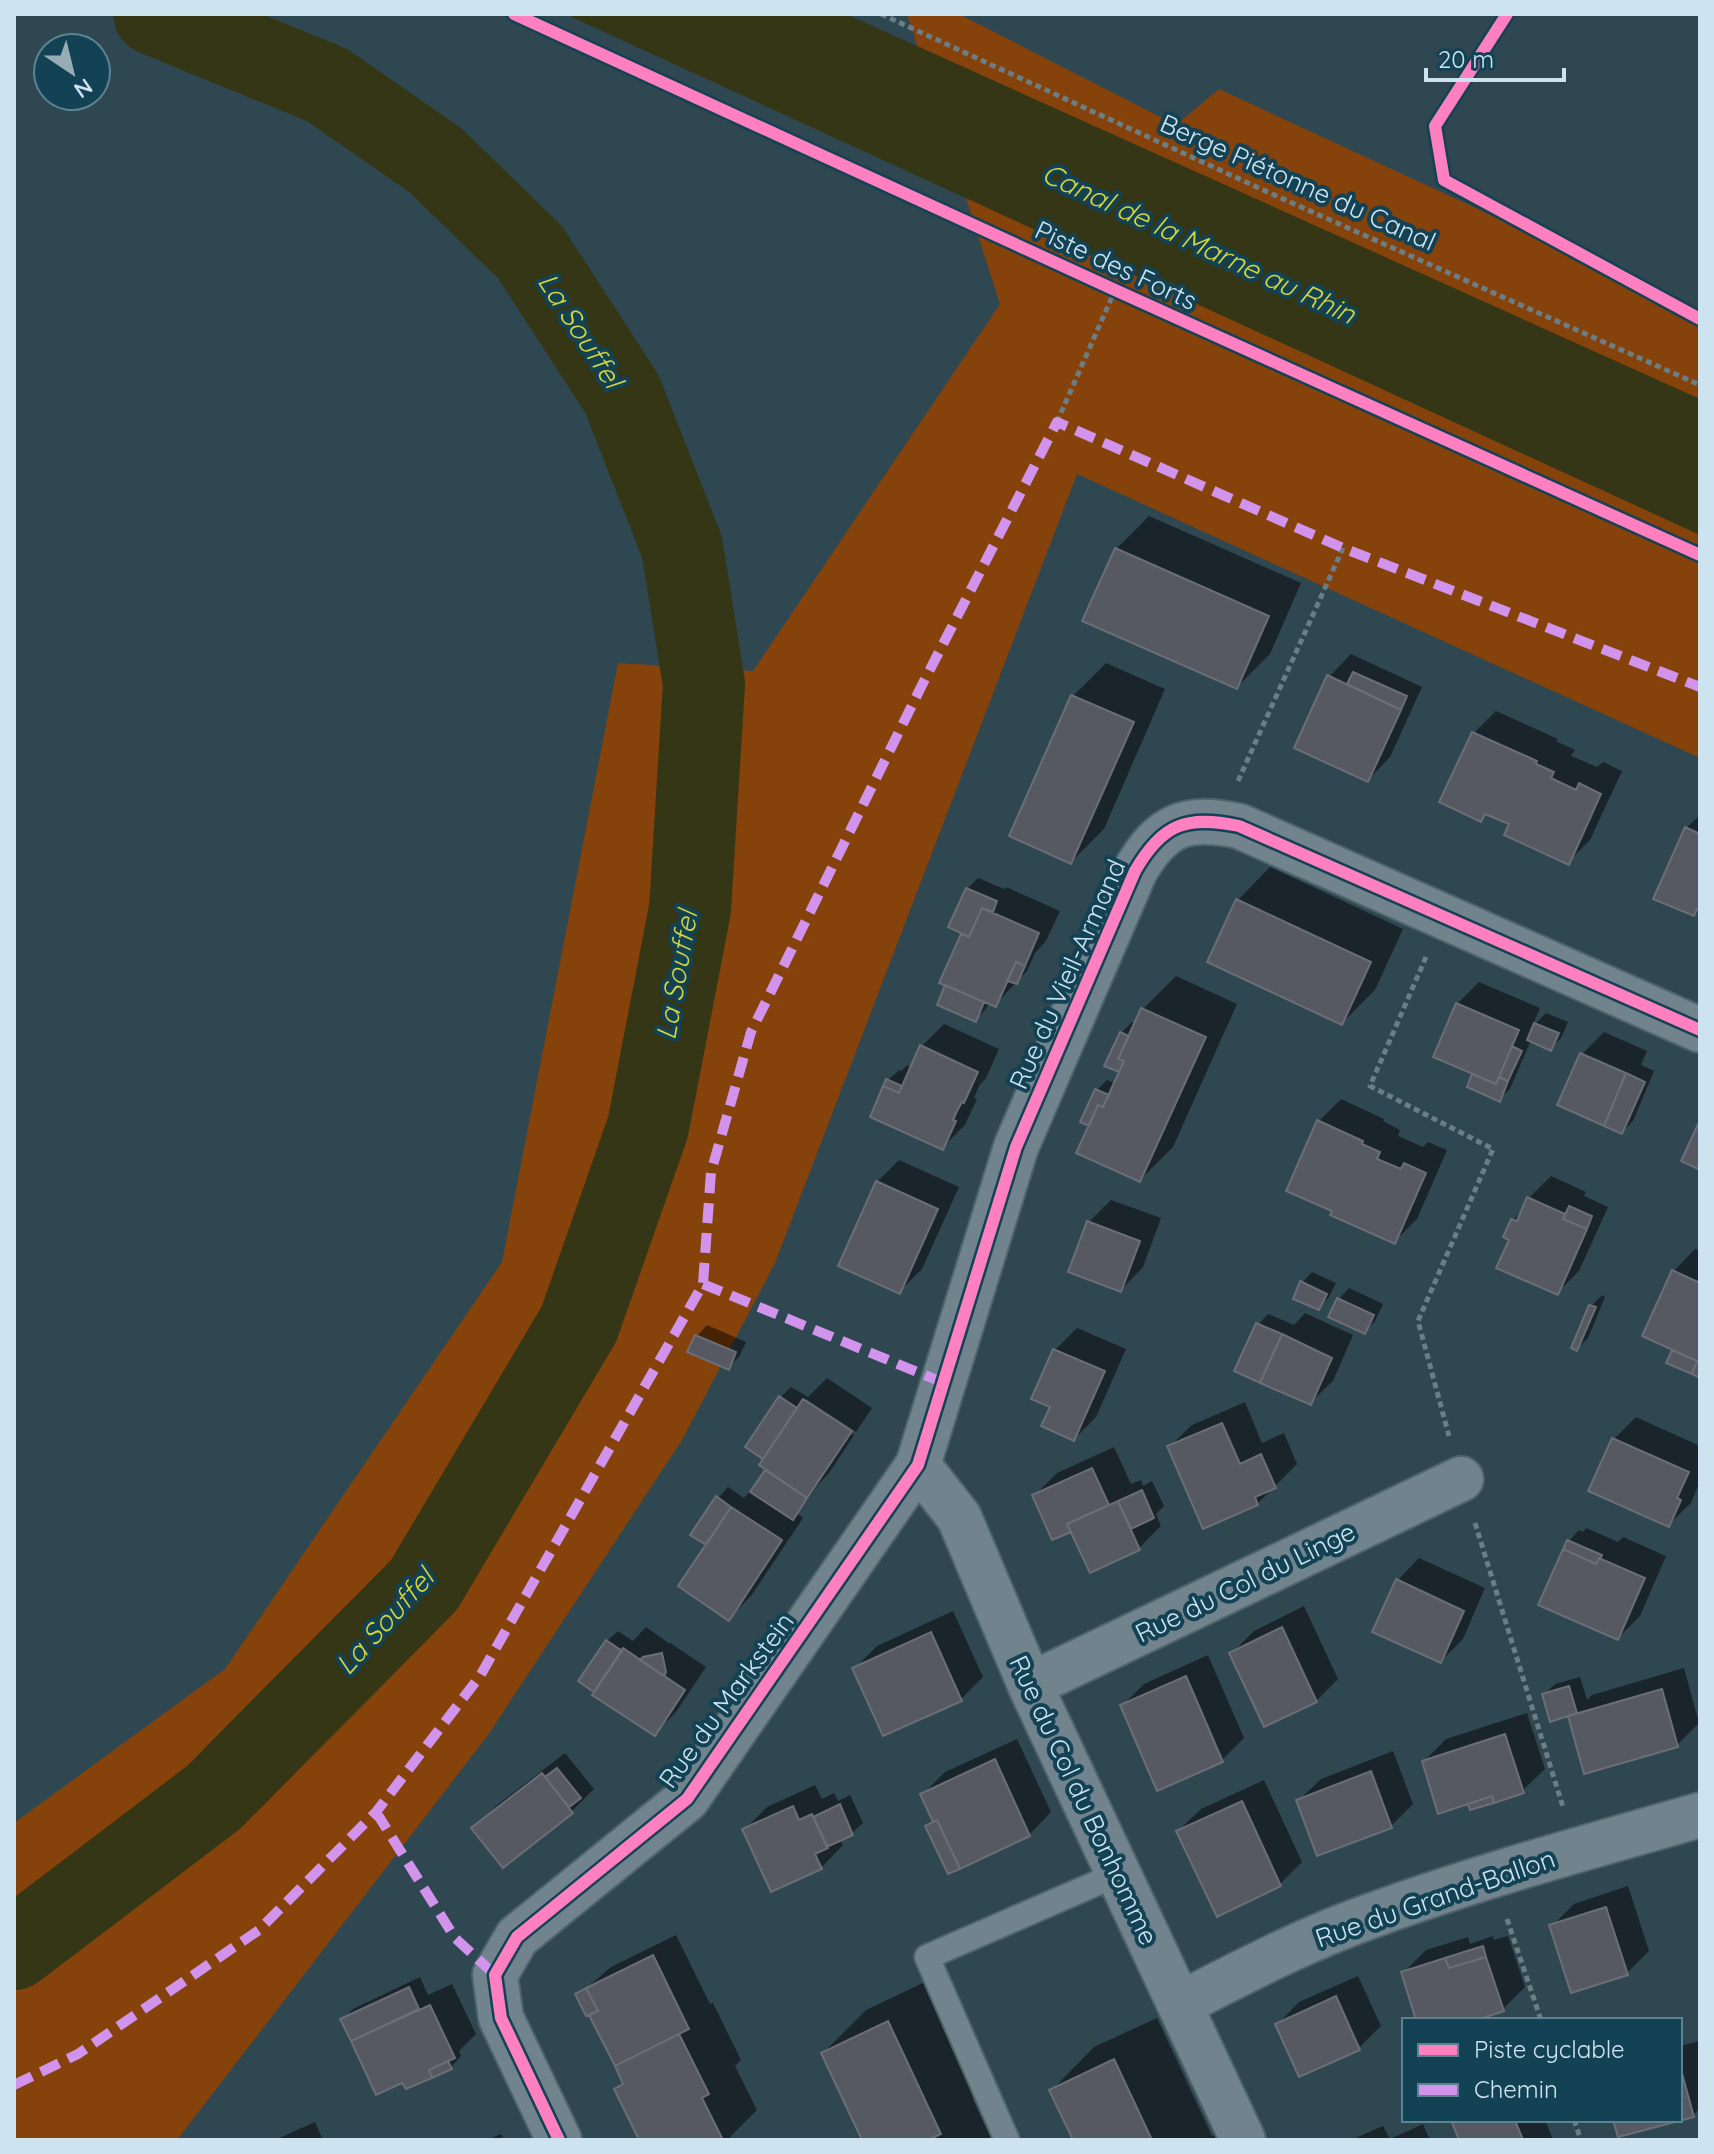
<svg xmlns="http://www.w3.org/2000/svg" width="1714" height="2154" font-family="Quicksand,sans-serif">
	<rect width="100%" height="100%" fill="#2f4751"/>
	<path fill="#86420b" d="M907,14h52l217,111 43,-36 481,223v446l-623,-284 -302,789 -93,177 -194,295 -311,405h-163v-317l211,-154 277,-407 116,-599 135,8 247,-367z"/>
	<path fill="#343615" d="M565,14h281l854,385v136z"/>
	<path fill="#0007" d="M1149,516l152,67 -31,71 -33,33 -121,-138z
		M1351,654l71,33 -32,70 -22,23 -39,-103z
		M1106,663l59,26 -61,140 -33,33 2,-166z
		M1496,711l62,28 -2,2 19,9 -4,6 26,11 6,-5 19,9 -32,69 -22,22 -56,-39 -25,-10 -6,6 -39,-18 32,-68z
		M1700,815v93l-7,6 -7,-86z
		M1270,867l133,62 -28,61 -33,33 -104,-123z
		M978,878l26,11 2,-2 54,24 -14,30 -11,12 -8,18 -32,34 -6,-3 -3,7 -11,11 -27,-36 -6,-2 23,-49 2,-44z
		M1176,976l61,28 -64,143 -33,33 -49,-55 5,-34 11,-11 9,4 9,-20 -4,-31 11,-11 4,2 7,-15z
		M1479,982l61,26 -8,19 14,-14 22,9 -7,16 -10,10 -20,-8 -21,49 -11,10 -30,-13 6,-13 -18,-69z
		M944,1024l55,25 -13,29 -7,8 -5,12 3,1 -12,26 -22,22 -55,-67 11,-10 2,1 6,-6 5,3 10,-22z
		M1604,1032l43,19 -6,14 13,6 -21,50 -11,11 -40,-78z
		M1341,1099l43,20 -1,2 17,9 -2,6 25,11 5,-5 19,8 -30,69 -22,22 -61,-31 -16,-88z
		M899,1160l60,27 -37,82 -22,22 -23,-109z
		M1551,1176l35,16 -2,4 24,11 -29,64 -22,22 -46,-54 2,-19 12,-12 4,-10z
		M1111,1200l50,18 -18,49 -22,23 -32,-68z
		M1695,1249l5,2v125l-31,-14 6,-13 -2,-77z
		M1312,1272l24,11 -7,14 -10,11 -17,-25z
		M1349,1288l34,16 -8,17 -10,10 -26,-32z
		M1602,1295l3,2 -17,41 -11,11 14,-43z
		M1305,1313l48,22 -20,46 -23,22 -52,-78 10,-11 26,11z
		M707,1325l39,17 -7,15 -11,10 -31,-31z
		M1077,1328l49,21 -30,68 -22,22 -21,-33 -19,-8 21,-48z
		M827,1378l45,30 -16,24 -50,-33v5l48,31 -25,38 -11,12 -21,28 6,5 -52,78 -22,22 -21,-73 10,-47 10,-11 16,11 24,-29 13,-72 10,-10 17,10z
		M1245,1402l17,41 22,-10 13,31 -40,40 -88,-57 23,-22z
		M1636,1417l64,29v25l-2,5 2,1v4l-9,22 -23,22 -54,-86z
		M1114,1447l17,37 10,-4 2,6 9,-5 12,25 -8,8 5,12 -22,22 -67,-19 -37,-34 22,-22z
		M1586,1528l32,14 5,-5 43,19 -26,60 -22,22 -49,-97 10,-11 4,2z
		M1419,1558l66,30 -22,51 -22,22 -44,-80z
		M1304,1606l34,73 -22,22 -84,-48 22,-22z
		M953,1611l30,66 -22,22 -77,35 -29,-66 22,-22z
		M646,1627l24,17 2,-1 1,2 33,22 -30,45 -22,22 -47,-93 11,-10 15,10z
		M1208,1655l36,83 -22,22 -64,28 -36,-82 22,-22z
		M1684,1668l15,55 -22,22 -107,-28 5,-5 -31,-17 11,-11 25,-7 7,23 5,-5z
		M1527,1713l18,56 -23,22 -53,11 -45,-41 22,-22z
		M1017,1739l34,73 -22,23 -101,-9 6,-7 -11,-25 22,-22z
		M1393,1751l20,53 -22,22 -93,-25 23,-22z
		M565,1753l29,36 -22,22 -69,54 -29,-37 22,-22z
		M1264,1780l38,82 -22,22 -102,-53 23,-22z
		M815,1785l7,14 12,-6 4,8 12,-6 13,28 -11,10 -12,6 3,6 -22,23 -76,-39 22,-22z
		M1628,1886l21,65 -22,22 -75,-47 22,-22z
		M676,1935l34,69 3,-1 28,57 -6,6 22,44 -30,30h-86l-25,-51 8,-8 -32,-65 6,-7 -20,-14 33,-28z
		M1493,1936l1,4 14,-4 17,51 -22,22 -33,11h-51l-16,-47 23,-23 42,-13 2,7z
		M1358,1976l23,50 -22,22 -82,-23 22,-23z
		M420,1977l8,18 24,-11 24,50 -17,17 2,5 -10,11 -48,13 -26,12 -34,-73 10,-10z
		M931,1979l52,110 -10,10 19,41h-128l-41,-87 43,-43z
		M1157,2018l55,118 13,-6 5,10h-155l-23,-50 42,-43z
		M1700,2041v67l-7,7 -13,3v-72z
		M1454,2120h91l8,20h-92z
		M315,2122l8,18h-48z
		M1423,2124l7,16h-79l32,-14 7,13z
		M501,2134l3,6h-17z"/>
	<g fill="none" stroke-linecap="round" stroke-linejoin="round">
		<path stroke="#343615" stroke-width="82" d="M14,1949l200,-152 210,-212 155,-261 69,-197 42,-218 14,-225 -22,-137 -60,-153 -92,-142 -95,-92 -108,-75 -173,-71"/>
	</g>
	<path fill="#565962" stroke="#6b6e76" stroke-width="2" d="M1115,548l154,68 -32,73 -155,-68z
		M1353,672l54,24 -6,14 -54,-26z
		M1327,675l74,35 -33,72 -74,-34z
		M1071,695l63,27 -63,142 -62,-28z
		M1472,732l65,29 -1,3 18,8 -3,6 25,12 3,-7 22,11 -32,71 -65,-30 5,-11 -24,-10 -4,8 -42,-20z
		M1685,827l15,7v77l-3,-2 -3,7 -41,-17z
		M966,888l31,13 -4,11 -11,-4 -13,29 -21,-10z
		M1236,899l135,63 -29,63 -135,-63z
		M982,908l57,25 -14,33 -9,-4 -20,45 -57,-24 22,-49 8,3z
		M1016,962l9,4 -8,18 -10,-3z
		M945,985l39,17 -8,20 -39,-17z
		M1456,1003l63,27 -23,54 -63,-27z
		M1141,1008l65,29 -66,145 -64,-29 22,-48 5,2 21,-46 -6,-2z
		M1534,1023l25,10 -8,18 -24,-11z
		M1120,1032l9,4 -11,23 6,2 -5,11 -15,-6z
		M920,1045l58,27 -14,31 -2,-1 -5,9 -4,9 3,1 -13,29 -73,-33 13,-31 16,7z
		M1512,1046l10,5 -14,30 -9,-4z
		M1580,1053l46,20 -22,53 -47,-21z
		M1626,1073l19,9 -23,52 -18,-8z
		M1472,1074l24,10 3,-7 9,4 -8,21 -33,-15z
		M886,1079l16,7 -3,7 -16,-7z
		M1095,1089l14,6 -6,12 -5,-2 -9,21 -9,-4z
		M1317,1120l46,21 -1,3 18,8 -3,7 24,10 3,-6 22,10 -31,71 -65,-29 2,-4 -46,-20z
		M1700,1120v50l-19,-9z
		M876,1181l62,28 -38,85 -62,-28z
		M1527,1197l38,17 -2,5 24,10 -29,66 -62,-27 13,-28 -6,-3 8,-18 6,2z
		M1569,1206l23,10 -5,13 -24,-10z
		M1087,1221l53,20 -19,51 -53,-20z
		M1672,1270l28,13v95l-8,-4 5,-13 -55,-25z
		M1300,1281l27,13 -8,16 -26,-11z
		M1337,1298l37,17 -9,19 -37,-17z
		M1589,1305l7,2 -19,44 -6,-3z
		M1256,1323l26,11 -22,49 -26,-12z
		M1282,1334l50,24 -21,47 -51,-22z
		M695,1335l41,17 -7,18 -42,-18z
		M1053,1349l52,22 -31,70 -33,-15 9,-19 -19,-8z
		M1672,1350l25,11 -5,13 -26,-11z
		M779,1396l18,12 -34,51 -18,-12z
		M803,1399l49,32 -45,67 -48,-33z
		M1222,1423l18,41 21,-10 15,34 -21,9 3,8 -55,24 -36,-83z
		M1612,1438l77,34 -12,26 4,2 -12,27 -81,-36z
		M1092,1468l17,37 -42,19 4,8 -19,8 -20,-45z
		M765,1470l42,28 -14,22 -43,-28z
		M1142,1490l12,28 -23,11 -13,-28z
		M716,1496l15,11 -25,38 -16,-10z
		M1118,1501l22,49 -50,23 -23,-49z
		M731,1507l51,33 -53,81 -51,-35z
		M1567,1540l35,15 -2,4 -1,-1 -3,6 -33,-15z
		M1563,1549l33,15 3,-6 46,20 -27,62 -80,-35z
		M1396,1579l68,32 -23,52 -69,-31z
		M1282,1627l35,75 -53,25 -35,-74z
		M931,1632l31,69 -79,35 -31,-68z
		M606,1640l16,11 -28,41 -16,-11z
		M623,1648l62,42 -30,46 -63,-41z
		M662,1653l4,19 -2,4 -24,-16 3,-3z
		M1186,1676l37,86 -66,29 -37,-86z
		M1569,1686l8,27 -27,9 -8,-28z
		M1662,1689l16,58 -94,27 -16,-58z
		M1505,1734l19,59 -30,10 -2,-7 -54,18 -16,-53z
		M995,1759l35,77 -70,33 -23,-49 -4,2 -13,-28z
		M557,1768l24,30 -12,9 -24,-30z
		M1371,1771l21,57 -75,28 -21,-56z
		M542,1773l31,40 -70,55 -32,-40z
		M1492,1796l2,7 -24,7 -2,-6z
		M1242,1801l39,85 -64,31 -41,-86z
		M840,1804l13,31 -26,12 -14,-30z
		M793,1806l6,14 13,-6 16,34 -13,6 7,15 -51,23 -29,-63z
		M937,1820l23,49 -12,5 -23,-48z
		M1606,1907l22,68 -57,18 -22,-68z
		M1483,1946l3,11 -37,11 -4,-10z
		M653,1955l36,74 -74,37 -26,-51 9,-4 -12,-23z
		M1486,1957l18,54 -27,9h-61l-15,-48 44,-14 4,10z
		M409,1987l10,22 -68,32 -11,-22z
		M586,1988l12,23 -12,5 -11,-22z
		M1336,1996l24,54 -61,27 -24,-53z
		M430,2005l25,53 -26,12 3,8 -26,11 -4,-6 -26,12 -25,-54z
		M888,2021l53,113 -13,6h-66l-41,-87z
		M679,2034l30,60 -7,4 21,42h-84l-25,-51 9,-5 -8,-18z
		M1114,2059l38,81h-79l-24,-50z
		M448,2061l4,8 -20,9 -3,-8z
		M1680,2066l14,51 -76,20 -5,-17h67z
		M1451,2120h64l8,20h-64z"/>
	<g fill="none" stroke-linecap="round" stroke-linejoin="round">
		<defs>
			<path id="lane" d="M1007,2140l-80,-183 191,-83"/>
			<path id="street" d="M918,1465l41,52 71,168 213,455
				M1030,1685l431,-206
				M1180,2004c61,-31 123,-64 188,-87 108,-40 221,-70 332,-102
				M559,2140l-58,-122 -6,-43 22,-38 170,-138 231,-334 98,-318 119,-276c27,-47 51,-56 104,-45l461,204"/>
		</defs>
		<use href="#lane" stroke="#4e636c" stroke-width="28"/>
		<use href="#street" stroke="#4e636c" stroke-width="48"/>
		<path stroke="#6c7e85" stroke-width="5" stroke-dasharray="6 4" stroke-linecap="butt" d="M881,14l391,180 428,191
			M1057,422l58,-132
			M1238,781l105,-233
			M1426,957l-56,129 123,63 -75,172 31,115
			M1475,1523l88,284
			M1507,1919l34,101
			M1574,2120l7,20"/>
		<use href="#lane" stroke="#71838c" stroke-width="24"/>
		<use href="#street" stroke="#71838c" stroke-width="44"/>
		<path stroke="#d193ec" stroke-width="10" stroke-dasharray="20 10" stroke-linecap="butt" d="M703,1284l241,99
			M376,1812l79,126 40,37
			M14,2085l64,-31 181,-124 117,-118 104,-136 223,-392 8,-112 40,-140 171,-347 135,-263 286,126 357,139"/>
		<defs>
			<path id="cycleway" d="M514,14l601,276 585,265
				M1507,14l-72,112 9,54 256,139
				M559,2140l-58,-122 -6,-43 22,-38 170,-138 231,-334 98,-318 119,-276c27,-47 51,-56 104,-45l461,204"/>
		</defs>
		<use href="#cycleway" stroke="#134255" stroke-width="17"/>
		<use href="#cycleway" stroke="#ff80c0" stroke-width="12"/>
	</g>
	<g text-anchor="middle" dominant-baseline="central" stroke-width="8" stroke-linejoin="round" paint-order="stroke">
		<g font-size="26" fill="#cde4f0" stroke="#134255">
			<text transform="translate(1298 182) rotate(24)">Berge Piétonne du Canal</text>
			<text transform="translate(1116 265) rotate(25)">Piste des Forts</text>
			<text transform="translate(1067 974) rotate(-66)">Rue du Vieil-Armand</text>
			<text transform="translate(1245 1582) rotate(-26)">Rue du Col du Linge</text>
			<text transform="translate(726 1700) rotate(-54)">Rue du Markstein</text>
			<text transform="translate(1084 1800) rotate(65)">Rue du Col du Bonhomme</text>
			<text transform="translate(1435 1898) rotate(-19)">Rue du Grand-Ballon</text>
		</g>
		<g font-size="28" font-style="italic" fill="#d5d439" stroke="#134255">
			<text transform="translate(1199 243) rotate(25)">Canal de la Marne au Rhin</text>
			<text transform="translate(581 330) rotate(57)">La Souffel</text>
			<text transform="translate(676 975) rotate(-80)">La Souffel</text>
			<text transform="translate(384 1621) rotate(-48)">La Souffel</text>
		</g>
	</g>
	<rect width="1714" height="2154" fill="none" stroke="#cde4f0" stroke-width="32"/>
	<rect x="1402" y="2018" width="280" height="104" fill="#134255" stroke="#5d8393" stroke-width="2"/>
	<rect x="1418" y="2044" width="40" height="12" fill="#ff80c0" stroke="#5d8393" stroke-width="2"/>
	<text x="1474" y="2058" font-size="24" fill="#cde4f0">Piste cyclable</text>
	<rect x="1418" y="2084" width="40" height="12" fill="#d193ec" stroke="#5d8393" stroke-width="2"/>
	<text x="1474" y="2098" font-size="24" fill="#cde4f0">Chemin</text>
	<g transform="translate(72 72) rotate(145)"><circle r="38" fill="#134255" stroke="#5d8393" stroke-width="2"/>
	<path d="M0-6L14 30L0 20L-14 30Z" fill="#96adb8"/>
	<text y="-12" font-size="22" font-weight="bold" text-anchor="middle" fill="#cde4f0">N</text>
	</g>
	<path d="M1426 68v12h138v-12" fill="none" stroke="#cde4f0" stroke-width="4"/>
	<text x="1438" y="68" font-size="24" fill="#cde4f0" stroke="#134255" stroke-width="6" paint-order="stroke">20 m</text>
</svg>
